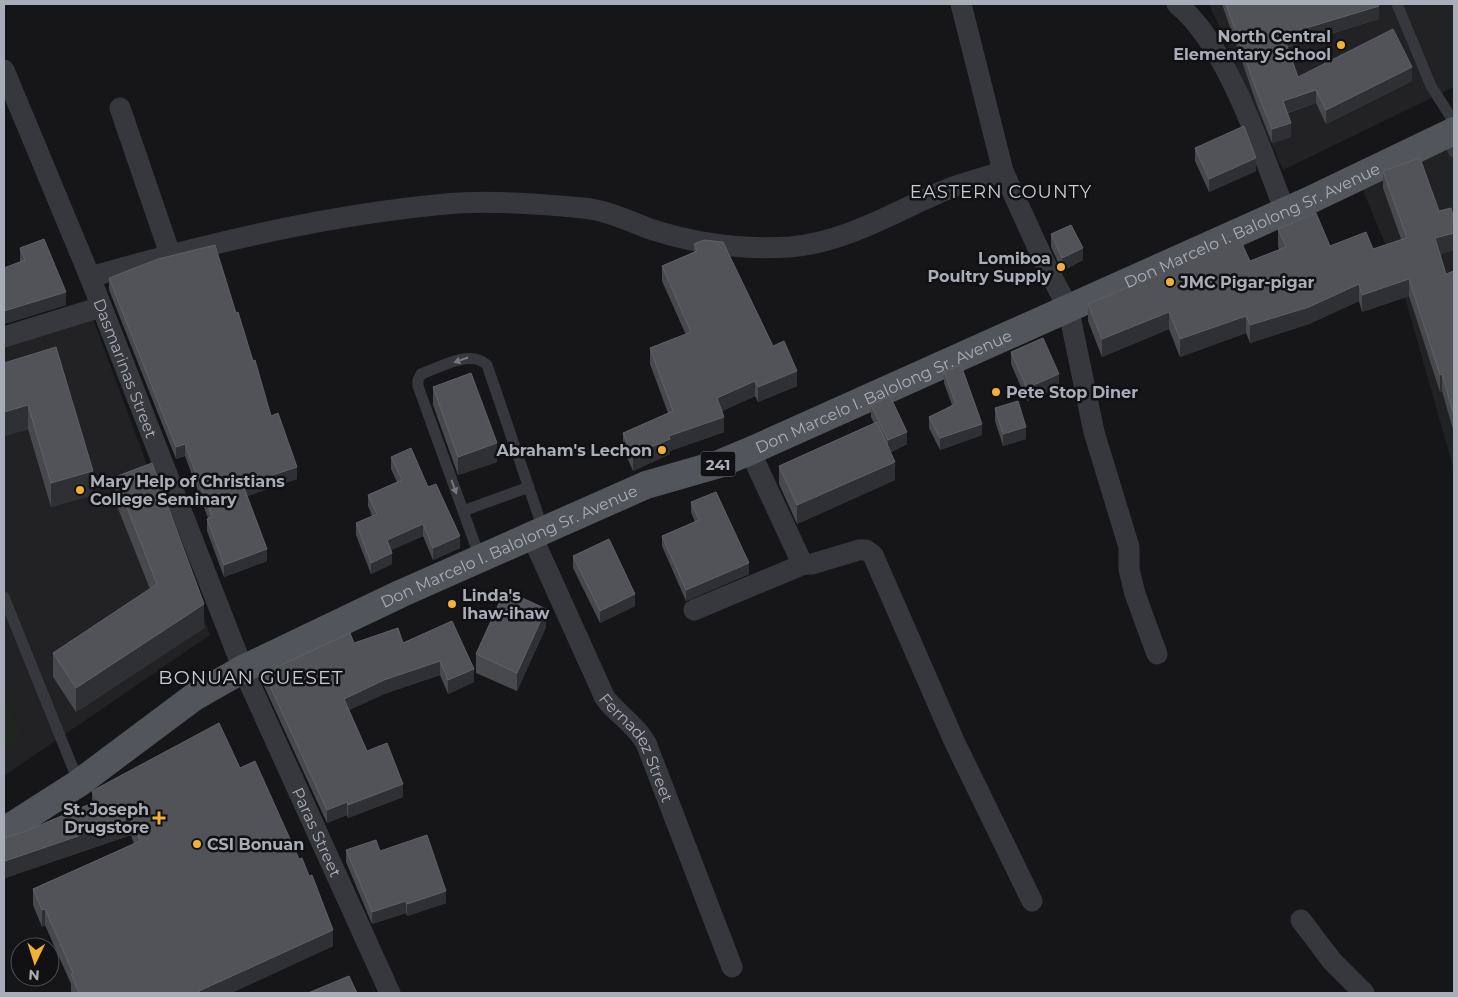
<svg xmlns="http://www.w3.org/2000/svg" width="1458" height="997" font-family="Montserrat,sans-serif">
	<rect width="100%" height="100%" fill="#161618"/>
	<path fill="#222225" d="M1209,4h245v83l-171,83z
		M1454,147v323l-54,-190 -38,-92z
		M93,319l117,316 -206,141v-430z"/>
	<path fill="#1e261f" d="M4,695l18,45 -18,7z"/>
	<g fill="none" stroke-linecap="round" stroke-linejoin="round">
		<path stroke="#37383d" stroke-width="11" d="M1397,4l34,82 23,36
			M1445,136l9,16
			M463,511l66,-24
			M480,558l-62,-172v-6l3,-6c20,-7 49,-25 66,-9l56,164
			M4,597l75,186"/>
		<g stroke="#37383d" stroke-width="21">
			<path d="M961,4l42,167"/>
			<path d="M1177,4c50,40 84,146 108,207"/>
			<path id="s1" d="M4,70l86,207 153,392 147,324"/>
			<path d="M120,108l50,146"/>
			<path d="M90,277c116,-33 235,-62 356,-73 40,-4 96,0 137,4 23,2 46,13 67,21 46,15 92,21 140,18 59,-5 110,-39 163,-60 17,-6 34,-10 50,-16l46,101 19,35 26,125 35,115v22l6,25 22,60"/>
			<path d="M4,337l97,-30"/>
			<path d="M750,451l51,110 3,3h8l47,-14h7l7,5 82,188 77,158"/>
			<path id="s2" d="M531,534l74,164c13,17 30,26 41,45l86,224"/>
			<path d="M694,610l110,-46"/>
			<path d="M1301,920l31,41 32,32"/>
		</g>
		<path stroke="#53555c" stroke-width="28" id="s3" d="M4,831l75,-48 115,-86 49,-28 157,-75 246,-109 73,-21 31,-13 558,-250 146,-70"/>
	</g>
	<path fill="#47494d" d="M1222,4h156l1,15 -91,28 10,30 114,4 -86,43 -10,-21 -28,10 3,24 -19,6 -15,-38z
		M1195,148l61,23 -47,21 -14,-31z
		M1383,171l56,40 15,8v31l-14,4 6,20 8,-3v162l-12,-42 -2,1 -31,-96 -47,16 -3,-11 -50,23 -59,19 -4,-10 -66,24 -11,-28 -67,28 -14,-36v-17l65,-28v-6l97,-9 29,-11 -1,-4v-17l52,17 43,3 28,-10 -18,-51z
		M1051,234l32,26 -21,11 -11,-24z
		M694,244l79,102 24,40 -39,16 -3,-6 -33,15 2,21 -54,19v3l-37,17 -10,-23v-15l45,-20 -18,-49v-16l36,-13 -24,-54v-15l32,-14z
		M20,248l46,57 -62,19v-56l16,-6z
		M109,278l127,35 35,103 26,63 -50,17 20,65 -43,16 -17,-46v-12l1,-1 -23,-62 -9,3 -67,-169z
		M1011,352l48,35 -32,14 -16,-37z
		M4,363l89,132 -42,12 -23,-78 -24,7z
		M944,372l38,63 -42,15 -11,-22v-11l23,-12 -8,-22z
		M433,387l64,75 -39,13 -25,-70z
		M871,405l36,39 -16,8 4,28 -98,44 -18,-40v-18l95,-43 -3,-6z
		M995,408l31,31 -23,7 -8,-25z
		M391,457l37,30 32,61 -27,12 -10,-24 -32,14 1,14 -21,10 -15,-39v-12l16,-7 -4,-10v-11l29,-13 -6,-13z
		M115,477l89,151 -128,84 -23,-35v-24l97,-64 -35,-88z
		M691,502l58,72 -63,27 -24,-55v-10l33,-14 -4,-10z
		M573,556l62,50 -35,17 -27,-55z
		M452,621l22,61 -26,12 -8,-19 -56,19 -35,16 18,41 36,46 -55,21 -1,-3 -20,8 -63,-137v-13l90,-30h49z
		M546,627l-29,64 -41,-18v-19z
		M240,768l93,178 -102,47h-159l-1,-2v-7l-26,-59 -3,2 -9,-22v-16l101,-45 -3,-9 -126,43 -1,-4v-36l22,-7 66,-28v-12z
		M346,850l34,1 66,52 -39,13 -1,-3 -34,11 -26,-62z"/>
	<path fill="#2f3033" d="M1379,6v13l-96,29v-13z
		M1412,67v14l-86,43v-14z
		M1316,90v13l-33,11v-13z
		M1291,123v14l-19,6v-14z
		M1256,158v13l-47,21v-13z
		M1454,233v17l-19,5v-17z
		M1083,248v12l-21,11v-13z
		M1409,279v17l-47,16v-17z
		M1359,284v17l-50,23 -59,19v-18z
		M66,292v13l-62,19v-13z
		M1169,312v17l-67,28v-18z
		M1246,316v17l-66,24v-18z
		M797,371v15l-39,16v-15z
		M1059,374v13l-32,14v-13z
		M1442,374v17l-2,1v-17z
		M755,381v15l-38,17v-15z
		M28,405v24l-24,7v-24z
		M724,417v15l-54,19v3l-37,17v-16l36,-19z
		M982,424v11l-42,15v-12z
		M1026,427v12l-23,7v-12z
		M907,432v12l-19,9v-13z
		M497,443v19l-39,13v-18z
		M185,444v12l-9,3v-12z
		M895,462v18l-98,44v-19z
		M297,467v12l-54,18v-12z
		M93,471v24l-42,12v-24z
		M423,524v12l-36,16v-12z
		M460,536v12l-27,12v-12z
		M267,549v12l-43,16v-12z
		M392,553v11l-21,10v-11z
		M749,563v11l-63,27v-11z
		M635,594v12l-35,17v-12z
		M204,604v24l-128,84v-24z
		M546,609v18l-29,64v-18z
		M440,661v14l-56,19 -40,18v-13l40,-19z
		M474,669v13l-26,12v-14z
		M403,784v13l-55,21v-13z
		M347,802v13l-20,8v-13z
		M131,818v17l-126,43v-17z
		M446,891v12l-39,13v-12z
		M406,901v12l-34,11v-12z
		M45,909v16l-3,2v-17z
		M333,930v16l-102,47h-32v-2z"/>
	<path fill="#525359" stroke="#5f6168" d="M1226,4h152l1,2 -96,29 15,42 95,-48 19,38 -86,43 -10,-20 -33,11 8,22 -19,6 -15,-37z
		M1244,126l12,32 -47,21 -14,-31z
		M1420,158l19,53 12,-3 3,11v14l-19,5 11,36 8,-3v145l-12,-42 -2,1 -31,-96 -47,16 -3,-11 -50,23 -59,18 -4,-9 -66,23 -11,-27 -67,27 -14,-35 67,-28 -2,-6 84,-37 13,28 36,-14 -8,-18 38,-16 14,33 36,-14 7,17 34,-11 -24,-67z
		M1071,225l12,23 -21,10 -11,-24z
		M44,239l22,53 -62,19v-43l21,-8 -5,-12z
		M704,240l19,2 50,104 11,-5 13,30 -39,16 -3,-6 -38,17 7,19 -55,19 1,3 -37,16 -10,-22 50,-22 -23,-63 41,-16 -29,-66 35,-15 -3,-7z
		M215,245l21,68 2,-1 15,49 2,-1 16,56 7,-3 19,54 -54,18 24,64 -43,16 -17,-46 5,-2 -27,-73 -9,3 -67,-169 49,-19z
		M1043,338l16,36 -32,14 -16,-36z
		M56,347l37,124 -42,12 -23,-78 -24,7v-49z
		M961,365l21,59 -42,14 -11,-21 27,-13 -12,-32z
		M471,373l26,70 -39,14 -25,-70z
		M890,396l17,36 -19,8 -17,-35z
		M1018,401l8,26 -23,7 -8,-26z
		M877,422l18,40 -98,43 -18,-39z
		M411,448l17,39 8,-3 24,52 -27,12 -10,-24 -36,16 5,13 -21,10 -15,-40 21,-9 -9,-19 34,-15 -11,-23z
		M152,463l52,141 -128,84 -23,-35 104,-69 -42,-107z
		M716,492l33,71 -63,27 -24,-54 37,-16 -8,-18z
		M609,539l26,55 -35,17 -27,-55z
		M505,590l41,19 -29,64 -41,-19z
		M452,621l22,48 -26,11 -8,-19 -56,19 -40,19 23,52 20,-8 16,41 -55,21 -1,-3 -20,8 -63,-137 86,-40 4,10 44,-15 5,15z
		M219,723l21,45 15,-7 44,98 3,-1 7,18 3,-1 21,55 -134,61 1,2h-121l-8,-19 2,-1 -28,-64 -3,1 -9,-21 107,-48 -9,-23 -126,43 -1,-3v-20l22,-7 71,-30 -5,-10z
		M427,835l19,56 -39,13 -1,-3 -34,11 -26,-62 30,-10 4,11z
		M349,976l8,17h-49z"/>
	<defs><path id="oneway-solid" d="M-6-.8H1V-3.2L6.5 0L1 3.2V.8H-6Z" transform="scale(1.25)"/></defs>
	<g fill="#757881">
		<use href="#oneway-solid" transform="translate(461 360) rotate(161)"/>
		<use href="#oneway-solid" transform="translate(454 487) rotate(70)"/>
	</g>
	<g fill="#f2b134" stroke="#111113" stroke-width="2">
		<circle cx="1341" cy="45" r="5"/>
		<circle cx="1061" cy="267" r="5"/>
		<circle cx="1170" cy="282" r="5"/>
		<circle cx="996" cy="392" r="5"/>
		<circle cx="662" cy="450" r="5"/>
		<circle cx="80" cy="490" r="5"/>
		<circle cx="452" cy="604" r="5"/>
		<path d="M156.5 810.5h5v5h5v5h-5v5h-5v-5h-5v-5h5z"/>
		<circle cx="197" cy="844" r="5"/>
	</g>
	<g text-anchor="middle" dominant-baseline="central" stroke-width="5" stroke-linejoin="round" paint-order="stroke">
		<rect fill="#111113" stroke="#7b7e86" stroke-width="1" x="700.5" y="451.5" width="35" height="25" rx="4"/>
		<g font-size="15" font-weight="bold" fill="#a8adb8">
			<text x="718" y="464">241</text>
		</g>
		<g font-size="16" font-weight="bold" fill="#a8adb8" stroke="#111113" text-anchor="start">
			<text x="1331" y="36" text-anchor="end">North Central<tspan x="1331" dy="18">Elementary School</tspan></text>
			<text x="1051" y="258" text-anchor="end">Lomiboa<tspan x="1051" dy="18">Poultry Supply</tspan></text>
			<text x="1180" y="282">JMC Pigar-pigar</text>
			<text x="1006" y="392">Pete Stop Diner</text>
			<text x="652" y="450" text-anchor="end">Abraham's Lechon</text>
			<text x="90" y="481">Mary Help of Christians<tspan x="90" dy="18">College Seminary</tspan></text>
			<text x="462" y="595">Linda's<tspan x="462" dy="18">Ihaw-ihaw</tspan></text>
			<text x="149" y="809" text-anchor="end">St. Joseph<tspan x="149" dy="18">Drugstore</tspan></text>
			<text x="207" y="844">CSI Bonuan</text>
		</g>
		<g font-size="16" fill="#a8adb8" stroke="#111113">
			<text stroke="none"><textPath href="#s3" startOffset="1392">Don Marcelo I. Balolong Sr. Avenue</textPath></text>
			<text stroke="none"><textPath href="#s1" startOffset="322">Dasmarinas Street</textPath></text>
			<text stroke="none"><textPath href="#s3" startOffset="988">Don Marcelo I. Balolong Sr. Avenue</textPath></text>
			<text stroke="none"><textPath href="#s3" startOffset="582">Don Marcelo I. Balolong Sr. Avenue</textPath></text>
			<text stroke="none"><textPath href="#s2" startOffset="240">Fernadez Street</textPath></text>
			<text stroke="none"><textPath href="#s1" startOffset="824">Paras Street</textPath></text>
		</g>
		<g font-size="18" letter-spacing="1" fill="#c9ccd4" stroke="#111113">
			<text x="1001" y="192">EASTERN COUNTY</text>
		</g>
		<g font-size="19" letter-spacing="1" fill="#c9ccd4" stroke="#111113">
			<text x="251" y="677">BONUAN GUESET</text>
		</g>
	</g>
	<rect width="1458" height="997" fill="none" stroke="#a8adb8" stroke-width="10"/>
	<g transform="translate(35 962) rotate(184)"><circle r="24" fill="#111113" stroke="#4d4f55"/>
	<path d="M0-4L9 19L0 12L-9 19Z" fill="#f2b134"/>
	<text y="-8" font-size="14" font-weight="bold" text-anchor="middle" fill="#a8adb8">N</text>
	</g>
</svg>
